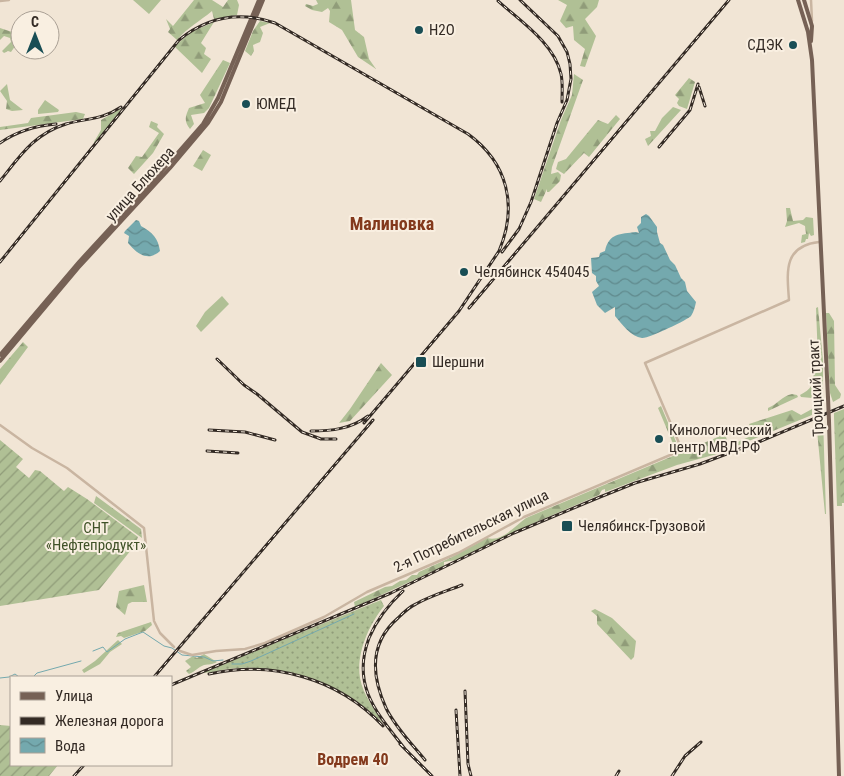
<svg xmlns="http://www.w3.org/2000/svg" width="844" height="776" font-family="'Roboto Condensed',sans-serif">
	<defs>
		<pattern id="grass-dots" width="8" height="8" patternUnits="userSpaceOnUse" patternTransform="scale(1.25)"><rect width="8" height="8" fill="#b0c095"/><path d="M2 2h.1M6 6h.1" fill="none" stroke="#909c79" stroke-width="1.8" stroke-linecap="round"/></pattern>
		<pattern id="forest-firs" width="22" height="20" patternUnits="userSpaceOnUse" patternTransform="scale(1.25)"><rect width="22" height="20" fill="#b0c095"/><path d="M5 1l3.5 6h-7zM16 11l3.5 6h-7z" fill="#909c79"/></pattern>
		<pattern id="garden-furrows" width="10" height="10" patternUnits="userSpaceOnUse" patternTransform="scale(1.25)"><rect width="10" height="10" fill="#b0c095"/><path d="M-1 1l2-2M0 10L10 0M9 11l2-2" fill="none" stroke="#909c79"/></pattern>
		<pattern id="water-waves" width="16" height="10" patternUnits="userSpaceOnUse" patternTransform="scale(1.25)"><rect width="16" height="10" fill="#74a9ae"/><path d="M0 5q4-4 8 0t8 0" fill="none" stroke="#608a8d"/></pattern>
	</defs>
	<rect width="100%" height="100%" fill="#f1e5d5"/>
	<path fill="url(#grass-dots)" d="M381,600l3,6c-15,19 -28,47 -24,72 3,17 15,32 23,45 -42,-38 -86,-57 -144,-55 -12,0 -26,5 -38,5z"/>
	<path fill="url(#forest-firs)" d="M194,0h18l11,7 5,-7h9l2,5 -2,10 -23,4 -2,-8c-12,10 -25,17 -35,29l-9,-8 2,-3 -4,-10 7,7z
		M316,0h35l4,30 9,7 5,22 7,10 -18,-12 -16,-27 -13,-8 1,-11 -2,-3 -6,4 -10,-2 -7,-4 1,-2 7,2 5,-2z
		M558,0h41l-2,7 -12,12 11,17 -11,31 -5,-1 5,-17 -11,-9 -1,-14 -7,2 -6,-7 7,-16z
		M260,21l10,2 -10,4 3,6 -3,9 -7,3 1,6 -3,5 -6,-5 8,-20z
		M214,22l-13,21 5,5 -2,6 7,5 -9,14 -26,-25 -1,-2 16,-14z
		M0,28l12,4 8,7 -9,13 -3,-1 -4,2 -2,-2 9,-9 -1,-4 -6,-2 -4,4z
		M223,60l7,3 -21,45 -5,5 -13,2 3,9 -4,5c-6,-8 -5,-12 -1,-21l16,-5 -5,-8z
		M574,74l9,6 -31,87 -1,7 7,-2 3,3 -1,6 -11,11h-2v-3l-6,13 -7,-3 27,-79 11,-25z
		M689,78l6,4 -8,27 -8,-3 -2,-3 2,-4 -4,-4z
		M7,84l3,16 13,10 -11,1 -6,-2 1,-8 -7,-10z
		M45,100l14,10 -1,2 -20,2v-4z
		M673,107l8,3 -33,36 -3,-7 6,-3 -1,-5h5l7,-13z
		M122,108l-27,36 -1,-2 7,-12v-10z
		M76,112l9,2 -2,5 -83,11v-3l28,-4 3,-5z
		M616,115l4,4 -31,38 -5,-4 -20,21 -8,-5 2,-7 8,-3 32,-39 10,4z
		M151,121l7,3 -1,3 7,7 -11,19 -19,21 -6,-6 8,-12 6,1 17,-24 -10,-6z
		M203,150l8,5 -9,16 -9,-5z
		M786,208h4l3,13 10,-1 3,-3 7,1 1,17 -3,1 -2,-3 -1,6h-2l-1,3 -4,1 1,-8 4,-1 -1,-8 -6,-3 -14,4 2,-6z
		M818,307l5,54v38l-22,-2 -1,-2c17,-8 13,-17 13,-34h5l-2,-53z
		M826,313h3l5,8 1,64 6,9 -1,4 -7,4 -3,-9z
		M23,342l5,5 -28,38v-16z
		M381,363l11,12 -42,46 -11,2 11,-14z
		M792,394l5,1 1,2 -30,14v-3c10,-4 14,-12 24,-14z
		M661,406l16,38v5l-5,2 -1,-2 3,-3 -16,-38z
		M812,409v6l-95,39 -40,11 -72,27v-3l-3,1 -3,5 -65,28 -78,37 -12,2v4l-89,41 -1,-5 31,-15 7,-1 8,-5 6,-1 6,-5h5l2,-3 31,-14 37,-20c15,4 27,-11 39,-20l199,-84 4,12 24,-11 -4,-11 43,-14 9,5z
		M844,409v4l-5,2 3,91h-5l-3,-89v-4z
		M823,417l3,97h-1l-9,-94z
		M96,496l45,33 1,9 -48,-35z
		M144,585l3,17h-15l-4,2 -3,11 -9,-8 3,-16z
		M595,609l17,9 24,23 -2,16 -3,3 -34,-36v-8l-6,-5z
		M151,622l1,3 -7,6 -21,7 -3,-2 -5,1 2,-4z
		M118,640l4,4 -12,8 -10,12 -16,9 -2,-3 13,-9z
		M204,654l13,8c-5,3 -8,2 -13,3 -6,2 -9,7 -15,9l-3,-3 5,-4 -6,-6 8,-5 4,2z"/>
	<path fill="#b0c095" d="M133,0h28l-12,14z
		M222,296l7,8 -28,28 -5,-6 9,-14z"/>
	<path fill="url(#garden-furrows)" d="M844,412v91h-3l-3,-88z
		M0,440l23,19 -7,8 13,11 6,-8 5,1 24,20 4,-4 19,12 51,38 -3,8 -36,45 -99,16z
		M0,725l11,1v39h47l-9,11h-49z"/>
	<path fill="url(#water-waves)" d="M646,214l3,2 8,11v5l3,11 3,2 7,15 5,5 6,13 4,4 2,9 9,11c-1,5 -2,9 -5,14 -2,3 -43,23 -49,22 -11,-1 -20,-14 -27,-22v-9l-10,6 -8,-8 -5,-13 7,-6 -3,-5v-5l-4,-3 -1,-15 8,-1 1,-4 5,-2c4,-18 15,-17 31,-19l3,1 -2,-6 4,-4v-6z
		M136,220l3,1 2,5c12,7 17,12 19,25 -12,11 -23,3 -32,-8l1,-7 -5,-3 1,-2z"/>
	<g fill="none" stroke-linecap="round" stroke-linejoin="round">
		<path stroke="#74a9ae" stroke-width="1" d="M93,651l10,-4 4,5 18,-13 18,-7 21,14 8,2 10,7 22,2 9,4 10,-1
			M232,664h10l9,-3 103,-47
			M33,677l4,-4 44,-12
			M0,678l9,-1 6,-3 4,3"/>
		<path stroke="#c9b5a1" stroke-width="2.5" d="M811,0l1,21
			M0,1l9,-1
			M0,425l32,23 35,20 77,60 10,93 6,12 14,14
			M180,651l12,4 24,-4 29,-2 20,-6 59,-26 43,-25 91,-39 66,-36 158,-67 -37,-87 144,-63c-2,-28 -6,-54 30,-58"/>
		<path stroke="#766155" stroke-width="4" d="M798,0l10,32 4,28 16,338
			M804,0l8,26 -1,15
			M0,355l79,-93 68,-74 56,-64 15,-26 41,-98
			M0,361l78,-93 92,-100 38,-45 13,-21 42,-102
			M829,421l10,355"/>
		<defs>
			<path id="rail" d="M498,1c22,20 56,42 63,73 2,9 1,18 1,28
				M699,87l6,19
				M0,143c17,-12 35,-17 56,-19
				M659,147l31,-37 8,-26
				M0,181c20,-25 34,-47 66,-57 21,-6 36,-4 55,-17
				M502,252l17,-23 12,-27 26,-79 10,-23 4,-21 -1,-15 -3,-12 -9,-16 -38,-36
				M0,262l179,-222c28,-23 61,-29 96,-17l193,111c40,29 50,72 31,117l-40,60 -95,112
				M469,308l260,-308
				M217,359l27,26 13,9 45,38 19,7h15
				M209,430l36,2 30,8
				M311,431c20,0 40,-2 57,-15
				M207,451l31,2
				M403,591c-15,14 -26,28 -34,47 -18,48 8,75 36,111
				M209,674c63,-14 129,4 174,52
				M154,677l219,-257
				M171,685l220,-92 123,-60 86,-36 35,-14 65,-19 61,-23 83,-35
				M465,691l3,73 3,12
				M456,710l4,66
				M400,744l32,32
				M425,760c-13,-16 -30,-33 -39,-52 -15,-33 -17,-65 12,-90 5,-5 11,-11 18,-14 14,-8 31,-13 46,-19
				M74,776l10,-11
				M616,776l3,-5
				M672,776l13,-20 16,-14"/>
		</defs>
		<use href="#rail" stroke="#332a24" stroke-width="3"/>
		<use href="#rail" stroke="#f9efe1" stroke-width="1" stroke-dasharray="4" stroke-linecap="butt"/>
		<path stroke="#766155" stroke-width="4" d="M828,398l1,23"/>
	</g>
	<g fill="#194e55" stroke="#f9efe1" stroke-width="2">
		<circle cx="419" cy="30" r="5"/>
		<circle cx="793" cy="45" r="5"/>
		<circle cx="246" cy="104" r="5"/>
		<circle cx="464" cy="272" r="5"/>
		<rect x="415" y="356" width="12" height="12" rx="2.5"/>
		<circle cx="659" cy="439" r="5"/>
		<rect x="561" y="520" width="12" height="12" rx="2.5"/>
	</g>
	<g text-anchor="middle" dominant-baseline="central" stroke-width="4" stroke-linejoin="round" paint-order="stroke">
		<g font-size="15" fill="#332a24" stroke="#f9efe1" text-anchor="start">
			<text x="429" y="30">H2O</text>
			<text x="783" y="45" text-anchor="end">СДЭК</text>
			<text x="256" y="104">ЮМЕД</text>
			<text x="474" y="272">Челябинск 454045</text>
			<text x="432" y="362">Шершни</text>
			<text x="669" y="430">Кинологический<tspan x="669" dy="17">центр МВД РФ</tspan></text>
			<text x="578" y="526">Челябинск-Грузовой</text>
		</g>
		<g font-size="15" fill="#332a24" stroke="#f9efe1">
			<text transform="translate(140 184) rotate(-48)">улица Блюхера</text>
			<text transform="translate(816 388) rotate(-93)">Троицкий тракт</text>
			<text transform="translate(471 531) rotate(-26)">2-я Потребительская улица</text>
		</g>
		<g font-size="15" fill="#405228" stroke="#f9efe1">
			<text x="96" y="528">СНТ<tspan x="96" dy="17">«Нефтепродукт»</tspan></text>
		</g>
		<g font-size="16" font-weight="bold" fill="#83391c" stroke="#f9efe1">
			<text x="353" y="759">Водрем 40</text>
		</g>
		<g font-size="18" font-weight="bold" fill="#83391c" stroke="#f9efe1">
			<text x="392" y="223">Малиновка</text>
		</g>
	</g>
	<rect x="10" y="676" width="162" height="90" fill="#f9efe1" stroke="#aaa095"/>
	<rect x="20" y="692" width="25" height="8" fill="#766155" stroke="#aaa095"/>
	<text x="55" y="701" font-size="15" fill="#332a24">Улица</text>
	<rect x="20" y="717" width="25" height="8" fill="#332a24" stroke="#aaa095"/>
	<text x="55" y="726" font-size="15" fill="#332a24">Железная дорога</text>
	<rect x="20" y="738" width="25" height="15" fill="url(#water-waves)" stroke="#aaa095"/>
	<text x="55" y="751" font-size="15" fill="#332a24">Вода</text>
	<g transform="translate(35 35)"><circle r="24" fill="#f9efe1" stroke="#aaa095"/>
	<path d="M0-4L9 19L0 12L-9 19Z" fill="#194e55"/>
	<text y="-8" font-size="14" font-weight="bold" text-anchor="middle" fill="#332a24">С</text>
	</g>
</svg>
